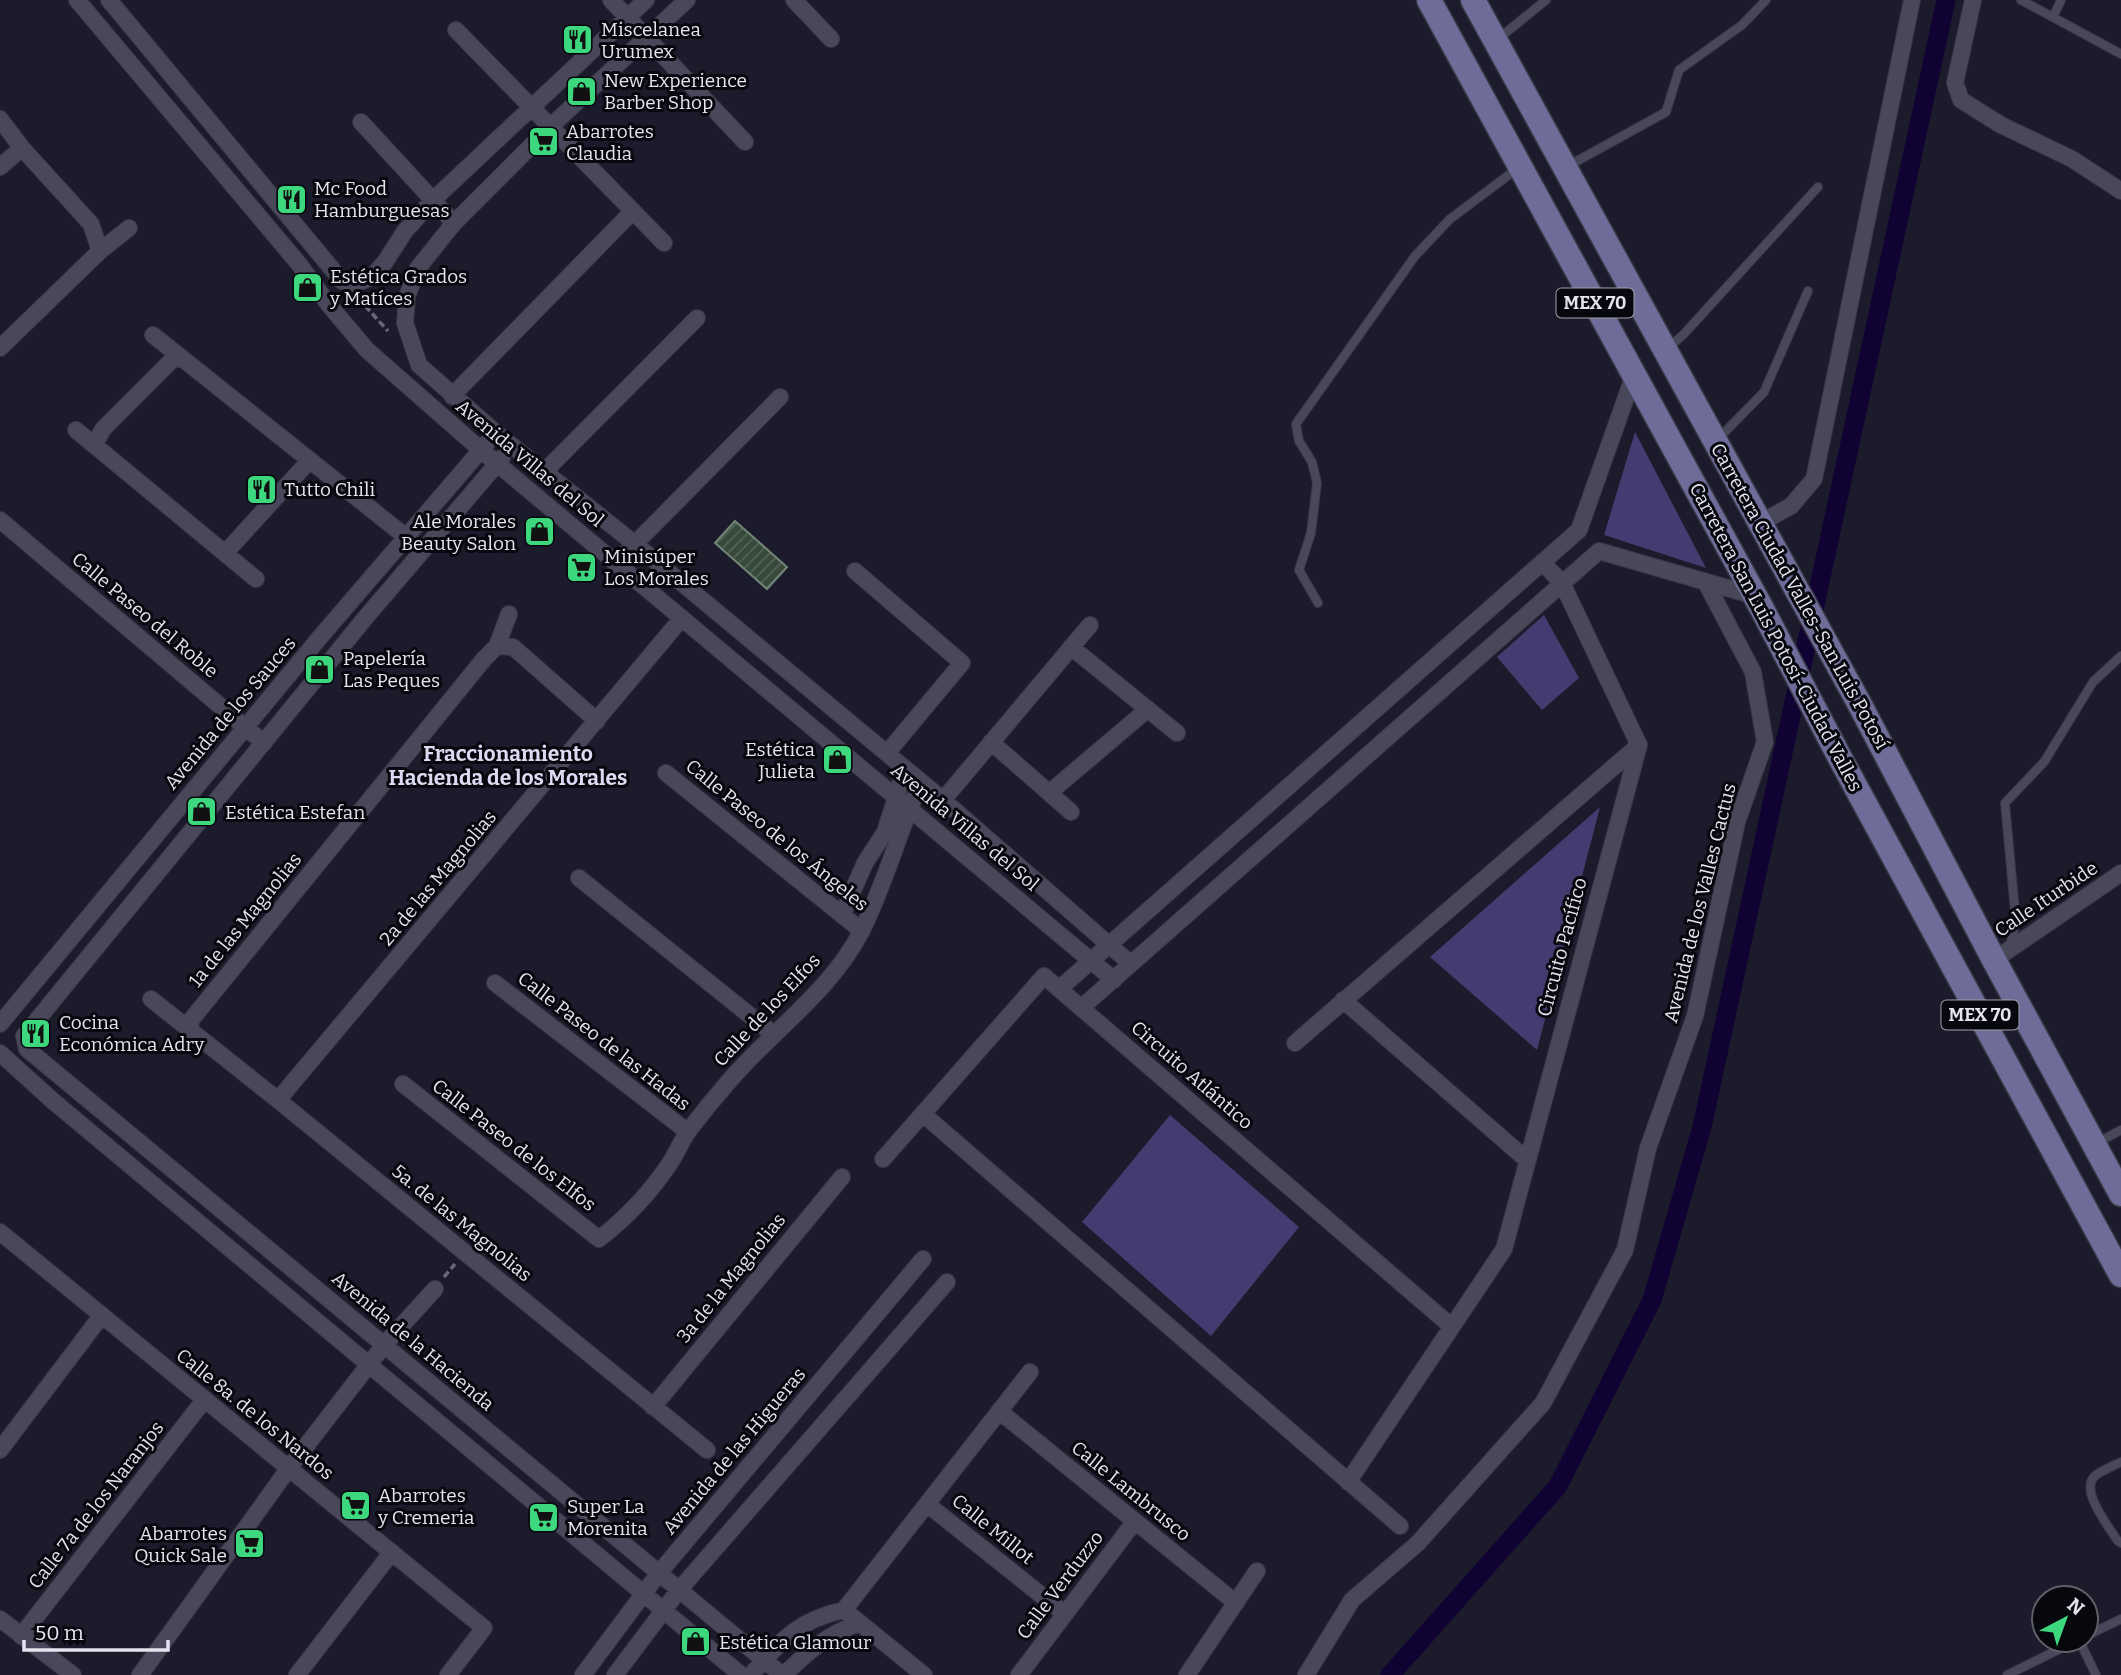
<svg xmlns="http://www.w3.org/2000/svg" width="2121" height="1675" font-family="Bitter,serif">
	<defs>
		<pattern id="building-hatch" width="6" height="6" patternUnits="userSpaceOnUse" patternTransform="scale(1.75)"><rect width="6" height="6" fill="#36493b"/><path d="M-1 1l2-2M0 6l6-6M5 7l2-2" fill="none" stroke="#536358"/></pattern>
	</defs>
	<rect width="100%" height="100%" fill="#1c1b2c"/>
	<path fill="#433c70" d="M1635,432l71,136 -102,-33z
		M1544,615l35,63 -37,32 -45,-53z
		M1600,807l-63,243 -107,-93z
		M1170,1115l129,112 -88,109 -129,-114z"/>
	<g fill="none" stroke-linecap="round" stroke-linejoin="round">
		<path stroke="#100233" stroke-width="19" d="M1390,1675l168,-189 94,-186 50,-173 244,-1127"/>
	</g>
	<path fill="url(#building-hatch)" stroke="#718576" stroke-width="2" d="M735,521l52,46 -20,22 -52,-46z"/>
	<g fill="none" stroke-linecap="round" stroke-linejoin="round">
		<defs>
			<path id="lane" d="M2021,0l100,54
				M2053,17l8,-17
				M1498,39l48,-39
				M1568,166l98,-54 13,-42 63,-45 24,-25
				M1668,348l15,-13 135,-148
				M1718,439l46,-47 44,-101
				M1318,603l-19,-33 12,-37 6,-50 -5,-21 -13,-21 -3,-17 119,-168 35,-37 68,-51
				M2010,946l6,-24 -11,-119 39,-41 49,-80 28,-26
				M2097,1143l24,-13
				M2121,1462c-8,4 -18,8 -25,13 -18,14 12,50 21,65l4,3
				M2086,1636l35,-17
				M2079,1640l17,35
				M2007,1675l71,-35"/>
			<path id="street" d="M77,0l222,264 30,41 38,45 114,100 633,530
				M109,0l233,281
				M611,0l134,142
				M687,0l-136,126 -97,97 -36,45 -11,28 -2,27 14,42 77,68 139,111 308,256 188,164
				M794,0l37,39
				M1973,0l-18,83 6,17 40,25 71,34 49,32
				M456,30l208,213
				M0,119l22,29 69,76 9,27
				M361,122l93,101
				M0,167l22,-19
				M342,281l12,3 18,-7 13,-15 20,-31 28,-31 213,-200
				M153,335l253,202
				M0,348l100,-97 29,-23
				M452,396l181,-185
				M76,430l180,149
				M94,445l9,-16 69,-69 8,-3
				M544,472l153,-154
				M0,520l264,223
				M1760,523l31,-17 23,-27 98,-479
				M225,553l85,-93
				M616,563l164,-166
				M855,571l107,92 -75,90
				M497,646l12,-32
				M1071,647l106,86
				M991,742l80,70
				M666,773l196,158
				M1049,793l99,-84
				M943,800l147,-175
				M579,878l194,156
				M842,915l23,-52 20,-31 20,-63
				M1994,960l127,-87
				M495,983l193,149
				M1059,989l520,-459 55,-155
				M151,999l127,101 429,350
				M1343,1000l184,160
				M1081,1008l518,-457 156,45
				M0,1024l321,-388 166,-193
				M190,1029l1,-9 293,-361 13,-13 16,1 84,74
				M24,1036l3,13 755,626
				M24,1036l342,-419 136,-159
				M1295,1043l344,-298
				M0,1053l53,48 688,574
				M403,1084l196,155c27,-21 50,-45 69,-73 8,-11 13,-25 21,-36 13,-17 27,-34 41,-50 43,-50 102,-90 132,-150 24,-48 37,-100 59,-148
				M278,1100l404,-482
				M923,1114l477,412
				M883,1159l161,-183 407,350
				M0,1232l484,396 -36,47
				M653,1407l189,-230
				M999,1411l237,192
				M0,1450l102,-135
				M1348,1482l156,-233 135,-504 -77,-162 -20,-21
				M927,1504l138,110
				M844,1610l80,65
				M0,1619l73,56
				M21,1636l184,-237
				M140,1675l149,-207 95,-123 51,-56
				M297,1675l95,-123
				M583,1675l76,-102 264,-314
				M615,1675l64,-85 268,-308
				M751,1675c30,-34 46,-55 93,-65l186,-238
				M784,1675c23,-23 44,-41 75,-52
				M1019,1675l116,-154
				M1187,1675l70,-104
				M1306,1675l46,-75 66,-57 125,-140 82,-153 23,-102 47,-132 42,-194 28,-80 -12,-70 -48,-91"/>
			<path id="primary" d="M1429,0l332,607 78,149 282,519
				M1473,0l386,703 135,257 127,234"/>
		</defs>
		<use href="#lane" stroke="#383744" stroke-width="10"/>
		<use href="#street" stroke="#383744" stroke-width="18"/>
		<use href="#primary" stroke="#383744" stroke-width="27"/>
		<path stroke="#686777" stroke-width="3.5" stroke-dasharray="7 3.5" stroke-linecap="butt" d="M358,298l30,33
			M444,1277l11,-13"/>
		<use href="#lane" stroke="#49485b" stroke-width="8"/>
		<use href="#street" stroke="#49485b" stroke-width="16"/>
		<use href="#primary" stroke="#6f6c99" stroke-width="24"/>
	</g>
	<defs>
		<symbol id="restaurant-square" viewBox="-11 -11 22 22"><rect x="-9" y="-9" width="18" height="18" rx="4" fill="#3dd77e" stroke="#07070e"/><path d="M-5-6h1v4h1v-4h1v4h1v-4h1v5L-1.5 .5V6h-2V.5L-5-1ZM5-6V6H3V1.5H1.5Q1.5-4 5-6Z" fill="#111"/></symbol>
		<symbol id="shop-square" viewBox="-11 -11 22 22"><rect x="-9" y="-9" width="18" height="18" rx="4" fill="#3dd77e" stroke="#07070e"/><path d="M-5-2.5h2.3a2.7 3.5 0 0 1 5.4 0H5L5.5 6h-11ZM-1.5-2.5h3a1.5 2.3 0 0 0-3 0Z" fill="#111"/></symbol>
		<symbol id="supermarket-square" viewBox="-11 -11 22 22"><rect x="-9" y="-9" width="18" height="18" rx="4" fill="#3dd77e" stroke="#07070e"/><path d="M-6-5.5h2.5l.6 2H6L4.5 2H-2.5L-4.4-4H-6ZM-1.5 3.2a1.3 1.3 0 1 0 .1 0ZM3 3.2a1.3 1.3 0 1 0 .1 0Z" fill="#111"/></symbol>
	</defs>
	<g fill-rule="evenodd">
		<use href="#restaurant-square" x="560" y="22" width="35" height="35"/>
		<use href="#shop-square" x="564" y="74" width="35" height="35"/>
		<use href="#supermarket-square" x="526" y="124" width="35" height="35"/>
		<use href="#restaurant-square" x="274" y="182" width="35" height="35"/>
		<use href="#shop-square" x="290" y="270" width="35" height="35"/>
		<use href="#restaurant-square" x="244" y="472" width="35" height="35"/>
		<use href="#shop-square" x="522" y="514" width="35" height="35"/>
		<use href="#supermarket-square" x="564" y="550" width="35" height="35"/>
		<use href="#shop-square" x="302" y="652" width="35" height="35"/>
		<use href="#shop-square" x="820" y="742" width="35" height="35"/>
		<use href="#shop-square" x="184" y="794" width="35" height="35"/>
		<use href="#restaurant-square" x="18" y="1016" width="35" height="35"/>
		<use href="#supermarket-square" x="338" y="1488" width="35" height="35"/>
		<use href="#supermarket-square" x="526" y="1500" width="35" height="35"/>
		<use href="#supermarket-square" x="232" y="1526" width="35" height="35"/>
		<use href="#shop-square" x="678" y="1624" width="35" height="35"/>
	</g>
	<g text-anchor="middle" dominant-baseline="central" stroke-width="6" stroke-linejoin="round" paint-order="stroke">
		<g fill="#07070e" stroke="#a2a1ac" stroke-width="2">
			<rect x="1556.5" y="288.5" width="77" height="29" rx="5"/>
			<rect x="1941.5" y="1000.5" width="77" height="29" rx="5"/>
		</g>
		<g font-size="18" font-weight="bold" fill="#e4e3f0">
			<text x="1595" y="303">MEX 70</text>
			<text x="1980" y="1015">MEX 70</text>
		</g>
		<g font-size="19" fill="#e4e3f0" stroke="#07070e" text-anchor="start">
			<text x="601" y="29">Miscelanea<tspan x="601" dy="22">Urumex</tspan></text>
			<text x="604" y="80">New Experience<tspan x="604" dy="22">Barber Shop</tspan></text>
			<text x="566" y="131">Abarrotes<tspan x="566" dy="22">Claudia</tspan></text>
			<text x="314" y="188">Mc Food<tspan x="314" dy="22">Hamburguesas</tspan></text>
			<text x="330" y="276">Estética Grados<tspan x="330" dy="22">y Matíces</tspan></text>
			<text x="284" y="489">Tutto Chili</text>
			<text x="516" y="521" text-anchor="end">Ale Morales<tspan x="516" dy="22">Beauty Salon</tspan></text>
			<text x="604" y="556">Minisúper<tspan x="604" dy="22">Los Morales</tspan></text>
			<text x="343" y="658">Papelería<tspan x="343" dy="22">Las Peques</tspan></text>
			<text x="815" y="749" text-anchor="end">Estética<tspan x="815" dy="22">Julieta</tspan></text>
			<text x="225" y="812">Estética Estefan</text>
			<text x="59" y="1022">Cocina<tspan x="59" dy="22">Económica Adry</tspan></text>
			<text x="378" y="1495">Abarrotes<tspan x="378" dy="22">y Cremeria</tspan></text>
			<text x="567" y="1506">Super La<tspan x="567" dy="22">Morenita</tspan></text>
			<text x="227" y="1533" text-anchor="end">Abarrotes<tspan x="227" dy="22">Quick Sale</tspan></text>
			<text x="719" y="1642">Estética Glamour</text>
		</g>
		<g font-size="19" fill="#e4e3f0" stroke="#07070e">
			<text transform="translate(530 463) rotate(40)">Avenida Villas del Sol</text>
			<text transform="translate(1800 596) rotate(61)">Carretera Ciudad Valles-San Luis Potosí</text>
			<text transform="translate(145 615) rotate(40)">Calle Paseo del Roble</text>
			<text transform="translate(1776 637) rotate(62)">Carretera San Luis Potosí-Ciudad Valles</text>
			<text transform="translate(230 713) rotate(-50)">Avenida de los Sauces</text>
			<text transform="translate(965 827) rotate(40)">Avenida Villas del Sol</text>
			<text transform="translate(777 835) rotate(39)">Calle Paseo de los Ángeles</text>
			<text transform="translate(438 878) rotate(-50)">2a de las Magnolias</text>
			<text transform="translate(2046 899) rotate(-34)">Calle Iturbide</text>
			<text transform="translate(1700 903) rotate(-76)">Avenida de los Valles Cactus</text>
			<text transform="translate(245 920) rotate(-51)">1a de las Magnolias</text>
			<text transform="translate(1562 947) rotate(-75)">Circuito Pacífico</text>
			<text transform="translate(767 1010) rotate(-47)">Calle de los Elfos</text>
			<text transform="translate(604 1041) rotate(38)">Calle Paseo de las Hadas</text>
			<text transform="translate(1192 1075) rotate(41)">Circuito Atlántico</text>
			<text transform="translate(514 1145) rotate(38)">Calle Paseo de los Elfos</text>
			<text transform="translate(462 1223) rotate(39)">5a. de las Magnolias</text>
			<text transform="translate(731 1278) rotate(-51)">3a de la Magnolias</text>
			<text transform="translate(413 1341) rotate(40)">Avenida de la Hacienda</text>
			<text transform="translate(255 1414) rotate(39)">Calle 8a. de los Nardos</text>
			<text transform="translate(734 1451) rotate(-50)">Avenida de las Higueras</text>
			<text transform="translate(1131 1491) rotate(39)">Calle Lambrusco</text>
			<text transform="translate(96 1505) rotate(-52)">Calle 7a de los Naranjos</text>
			<text transform="translate(993 1529) rotate(39)">Calle Millot</text>
			<text transform="translate(1060 1585) rotate(-53)">Calle Verduzzo</text>
		</g>
		<g font-size="21" font-weight="bold" fill="#dbdaf2" stroke="#07070e">
			<text x="508" y="754">Fraccionamiento<tspan x="508" dy="24">Hacienda de los Morales</tspan></text>
		</g>
	</g>
	<g transform="translate(2065 1619) rotate(41)"><circle r="33" fill="#07070e" stroke="#5f5f68" stroke-width="2"/>
	<path d="M0-5L12 26L0 18L-12 26Z" fill="#3dd77e"/>
	<text y="-10" font-size="19" font-weight="bold" text-anchor="middle" fill="#e4e3f0">N</text>
	</g>
	<path d="M24 1640v10h144v-10" fill="none" stroke="#e4e3f0" stroke-width="3.5"/>
	<text x="35" y="1640" font-size="21" fill="#e4e3f0" stroke="#07070e" stroke-width="5" paint-order="stroke">50 m</text>
</svg>
